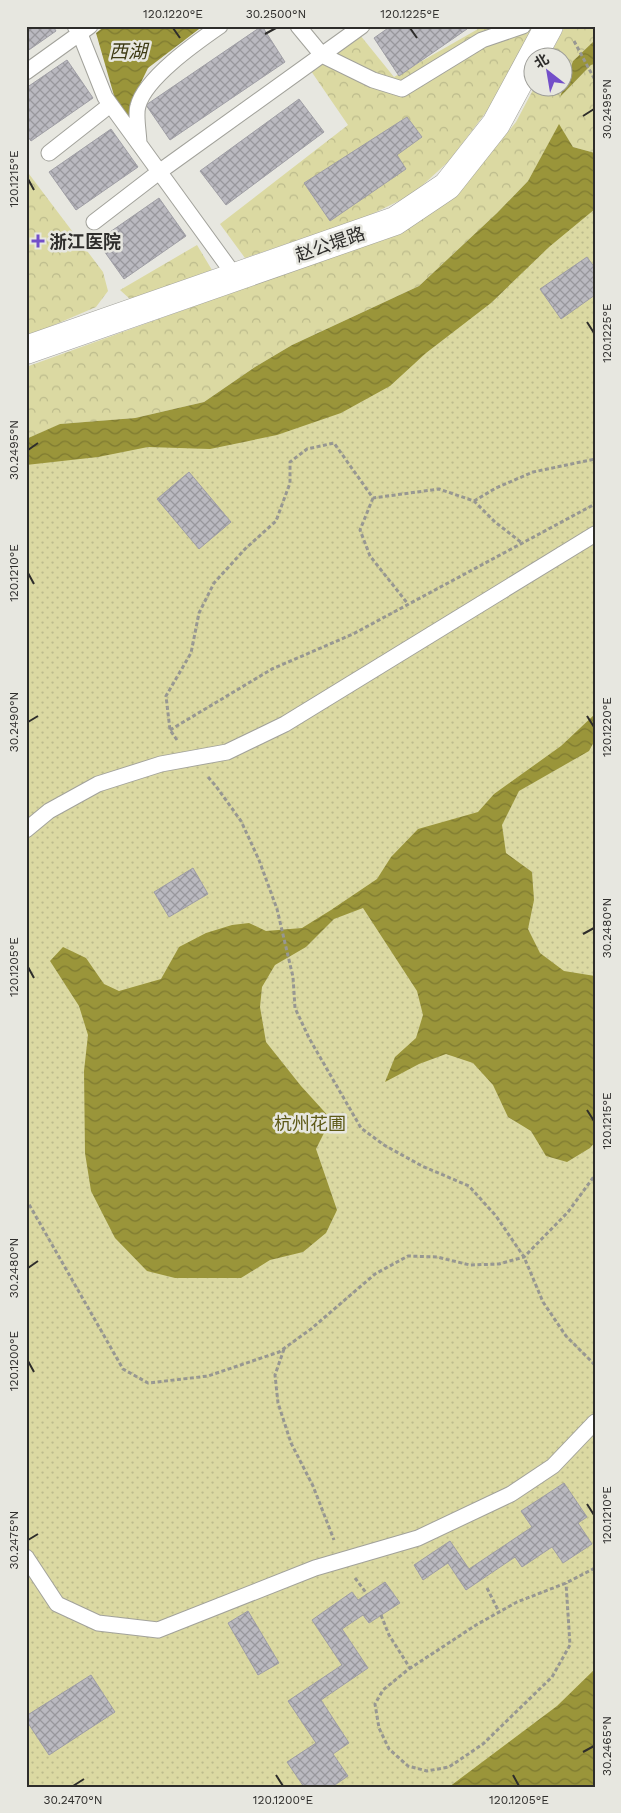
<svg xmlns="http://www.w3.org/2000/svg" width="621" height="1813" font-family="'Work Sans','Noto Sans SC',sans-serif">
	<defs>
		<pattern id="forest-crowns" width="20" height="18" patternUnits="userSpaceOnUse" patternTransform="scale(1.25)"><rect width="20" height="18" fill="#dbd9a2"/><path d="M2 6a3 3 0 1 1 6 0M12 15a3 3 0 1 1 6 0" fill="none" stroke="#bcbb8c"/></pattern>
		<pattern id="garden-dots" width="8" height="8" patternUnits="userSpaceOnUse" patternTransform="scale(1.25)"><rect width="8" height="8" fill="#dbd9a2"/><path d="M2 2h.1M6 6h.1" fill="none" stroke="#bcbb8c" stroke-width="1.8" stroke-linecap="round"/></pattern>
		<pattern id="water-waves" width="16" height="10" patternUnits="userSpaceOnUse" patternTransform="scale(1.25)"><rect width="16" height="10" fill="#9a953a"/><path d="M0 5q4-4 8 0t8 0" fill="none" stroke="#7e7a31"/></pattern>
		<pattern id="building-cross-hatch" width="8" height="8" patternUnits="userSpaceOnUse" patternTransform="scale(1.25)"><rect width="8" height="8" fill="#bab9c0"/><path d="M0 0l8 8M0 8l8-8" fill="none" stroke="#98979c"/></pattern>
	</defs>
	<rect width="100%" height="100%" fill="#e7e7e0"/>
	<path fill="url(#forest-crowns)" d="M478,26h62l-44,73 -47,62 -36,33 -47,23 -121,41 -25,-34 128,-99 -37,-54 49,-36 34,42 84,-48z
		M565,26h30v14l-22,21 -12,35 30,-31 4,-1v89l-22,-6 -14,-22 -31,56 -31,32 -78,73 -127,59 -37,22 -51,35 -69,16 -74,6 -35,15v-72l376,-136 52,-33 62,-76 18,-34h30v-30l-15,-1z
		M26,170l77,102 5,19 -12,16 -70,30z
		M197,245l15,25 -81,30 -11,-10z"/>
	<path fill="url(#garden-dots)" d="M595,190v1597h-569v-1328l285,-64z"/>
	<path fill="url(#water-waves)" d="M105,26h98l-55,42 -16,33 1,35 -16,-30 -21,-73z
		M595,40v24l-4,1 -31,32 13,-36z
		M559,124l14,23 22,6v56l-46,38 -58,56 -65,50 -36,33 -49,27 -64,22 -67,14 -62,-2 -50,10 -72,8v-26l34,-15 75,-6 69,-16 51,-35 37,-22 127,-59 78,-73 31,-32z
		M595,714v26l-6,11 -70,40 -17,34 4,28 26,19 2,28 -6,29 12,24 24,18 31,5v166l-5,6 -23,14 -21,-6 -15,-25 -23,-14 -15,-32 -20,-22 -27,-9 -27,10 -34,18 10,-25 21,-19 7,-23 -6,-24 -54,-83 -29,11 -28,28 -31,18 -13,22 -2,20 6,35 35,44 30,33 -15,30 21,61 -11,23 -23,19 -33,8 -29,18h-66l-28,-7 -32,-33 -24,-47 -6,-38 -1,-82 4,-36 -9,-29 -29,-45 13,-14 23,11 18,26 15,7 42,-12 18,-32 27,-14 26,-8 17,-2 17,8 36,-3 29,-18 46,-31 14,-22 27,-28 60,-17 16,-18 67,-48z
		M595,1669l-2,118h-144l108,-81z"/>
	<path fill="url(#building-cross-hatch)" stroke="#9f9ea5" d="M26,26h27l3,5 -30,21z
		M262,26l23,36 -115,78 -24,-35z
		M391,26h74l2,3 -68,47 -25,-38z
		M67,60l26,38 -62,43 -5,-7v-46z
		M299,99l25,33 -98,73 -26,-34z
		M407,117l15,20 -25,18 9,14 -76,52 -26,-38z
		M111,129l27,38 -62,43 -27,-38z
		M159,198l27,38 -62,43 -27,-38z
		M587,257l8,11v27l-34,24 -21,-30z
		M189,472l42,50 -32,27 -42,-50z
		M193,868l15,26 -39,23 -15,-25z
		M564,1483l23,34 -9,6 14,21 -29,19 -11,-16 -30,20 -7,-10 -49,33 -18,-27 -25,17 -9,-15 36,-24 19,28 63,-42 -11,-16z
		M385,1582l15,21 -31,20 -6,-8 -21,14 26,39 -47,32 28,43 -16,11 15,22 -16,11h-28l-17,-25 29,-19 -28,-42 54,-36 -30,-45 40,-28 6,8z
		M248,1611l31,52 -21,12 -30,-52z
		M91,1675l24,37 -66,43 -23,-35v-4z"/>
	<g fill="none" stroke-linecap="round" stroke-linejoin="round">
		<defs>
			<path id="service" d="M75,26l5,8 25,63 130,179
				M298,26l24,29 51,25 29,9 80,-49 41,-14
				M26,72l64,-46
				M139,144c0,-10 -4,-29 -1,-38 7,-28 59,-64 82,-80
				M49,153l61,-48
				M94,222l65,-50 203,-146
				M26,830l23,-19 49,-27 63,-20 66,-12 58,-28 310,-190
				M26,1557l31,47 41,19 60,7 157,-62 103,-30 93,-44 42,-28 42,-44"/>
			<path id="minor" d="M26,350l369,-129 52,-35 49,-62 53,-98"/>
		</defs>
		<use href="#service" stroke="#a2a29b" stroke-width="17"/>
		<use href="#minor" stroke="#a2a29b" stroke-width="29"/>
		<path stroke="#979792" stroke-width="3" stroke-dasharray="4 2.5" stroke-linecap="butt" d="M574,41l21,39
			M373,498l-13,32 10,26 38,48
			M474,501l22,-13 37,-16 62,-13
			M170,730l102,-61 81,-35 242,-130
			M177,740l-7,-10 -4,-34 25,-43 8,-40 15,-30 31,-34 31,-28 14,-38v-21l17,-13 27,-6 39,55 66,-9 35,12 21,21 27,21
			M208,777l7,8 26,36 18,39 18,49 16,68 2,31 14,30 52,90 23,17 38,21 47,20 27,30 28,41 19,45 23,34 29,29
			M26,1199l97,170 25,14 60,-7 71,-24 32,-23 64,-55 33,-18 29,1 33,8 29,-1 25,-7 44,-45 27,-37
			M284,1349l-9,26 3,28 13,40 22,43 21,54
			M355,1578l12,16
			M487,1588l12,24
			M381,1615l8,20 21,33 -27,22 -8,14 4,24 10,21 19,17 19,5 22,-4 34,-23 69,-67 18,-32 -4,-62
			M409,1669l67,-44 41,-23 49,-19 29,-15"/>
		<use href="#service" stroke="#fff" stroke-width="15"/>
		<use href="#minor" stroke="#fff" stroke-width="28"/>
	</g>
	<path fill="none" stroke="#2e2d2b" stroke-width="2" d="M173,28l7,10M410,28l7,10M265,34l11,-6M583,116l11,-7M28,179l6,11M587,322l7,11M28,450l10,-7M28,573l6,11M587,716l7,11M28,722l10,-6M583,934l11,-6M28,967l6,11M587,1110l7,11M28,1268l10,-7M28,1361l6,11M587,1504l7,11M28,1540l10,-6M583,1752l11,-6M276,1775l7,11M513,1775l6,11M73,1786l11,-7"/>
	<path fill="#734fc9" stroke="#e7e7e0" stroke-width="2" d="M35.5 233.5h5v5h5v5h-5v5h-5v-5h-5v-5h5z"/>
	<g text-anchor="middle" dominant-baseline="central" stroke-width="5" stroke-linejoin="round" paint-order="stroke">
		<g font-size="18" font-weight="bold" fill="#2e2d2b" stroke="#e7e7e0" text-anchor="start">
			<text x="49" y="241">浙江医院</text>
		</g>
		<g font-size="18" fill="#2e2d2b" stroke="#e7e7e0">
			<text transform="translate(330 244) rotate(-19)">赵公堤路</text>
		</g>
		<g font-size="18" fill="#5d5916" stroke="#e7e7e0">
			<text x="310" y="1123">杭州花圃</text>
		</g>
		<g font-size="19" font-style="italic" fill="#3e3b15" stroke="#e7e7e0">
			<text x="128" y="51">西湖</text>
		</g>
	</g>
	<rect width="621" height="1813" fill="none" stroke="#e7e7e0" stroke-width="55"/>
	<g transform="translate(548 72) rotate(329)"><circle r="24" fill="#e7e7e0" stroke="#9d9d98"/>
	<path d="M0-4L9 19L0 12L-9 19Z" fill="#734fc9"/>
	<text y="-8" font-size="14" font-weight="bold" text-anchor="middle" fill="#2e2d2b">北</text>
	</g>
	<rect x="28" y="28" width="566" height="1758" fill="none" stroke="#2e2d2b" stroke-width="2"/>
	<g font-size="12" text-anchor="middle" fill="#2e2d2b">
		<text x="173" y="18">120.1220°E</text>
		<text x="276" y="18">30.2500°N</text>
		<text x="410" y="18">120.1225°E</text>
		<text transform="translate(607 109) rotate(-90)" y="4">30.2495°N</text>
		<text transform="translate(14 179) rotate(-90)" y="4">120.1215°E</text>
		<text transform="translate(607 333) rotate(-90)" y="4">120.1225°E</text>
		<text transform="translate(14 450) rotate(-90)" y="4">30.2495°N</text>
		<text transform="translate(14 573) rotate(-90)" y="4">120.1210°E</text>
		<text transform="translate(14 722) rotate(-90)" y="4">30.2490°N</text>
		<text transform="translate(607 727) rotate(-90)" y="4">120.1220°E</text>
		<text transform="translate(607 928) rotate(-90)" y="4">30.2480°N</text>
		<text transform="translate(14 967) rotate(-90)" y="4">120.1205°E</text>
		<text transform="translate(607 1121) rotate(-90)" y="4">120.1215°E</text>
		<text transform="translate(14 1268) rotate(-90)" y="4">30.2480°N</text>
		<text transform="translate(14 1361) rotate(-90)" y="4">120.1200°E</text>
		<text transform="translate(607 1515) rotate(-90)" y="4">120.1210°E</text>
		<text transform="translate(14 1540) rotate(-90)" y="4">30.2475°N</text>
		<text transform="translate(607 1746) rotate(-90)" y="4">30.2465°N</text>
		<text x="73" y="1804">30.2470°N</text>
		<text x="283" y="1804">120.1200°E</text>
		<text x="519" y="1804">120.1205°E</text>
	</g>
</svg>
